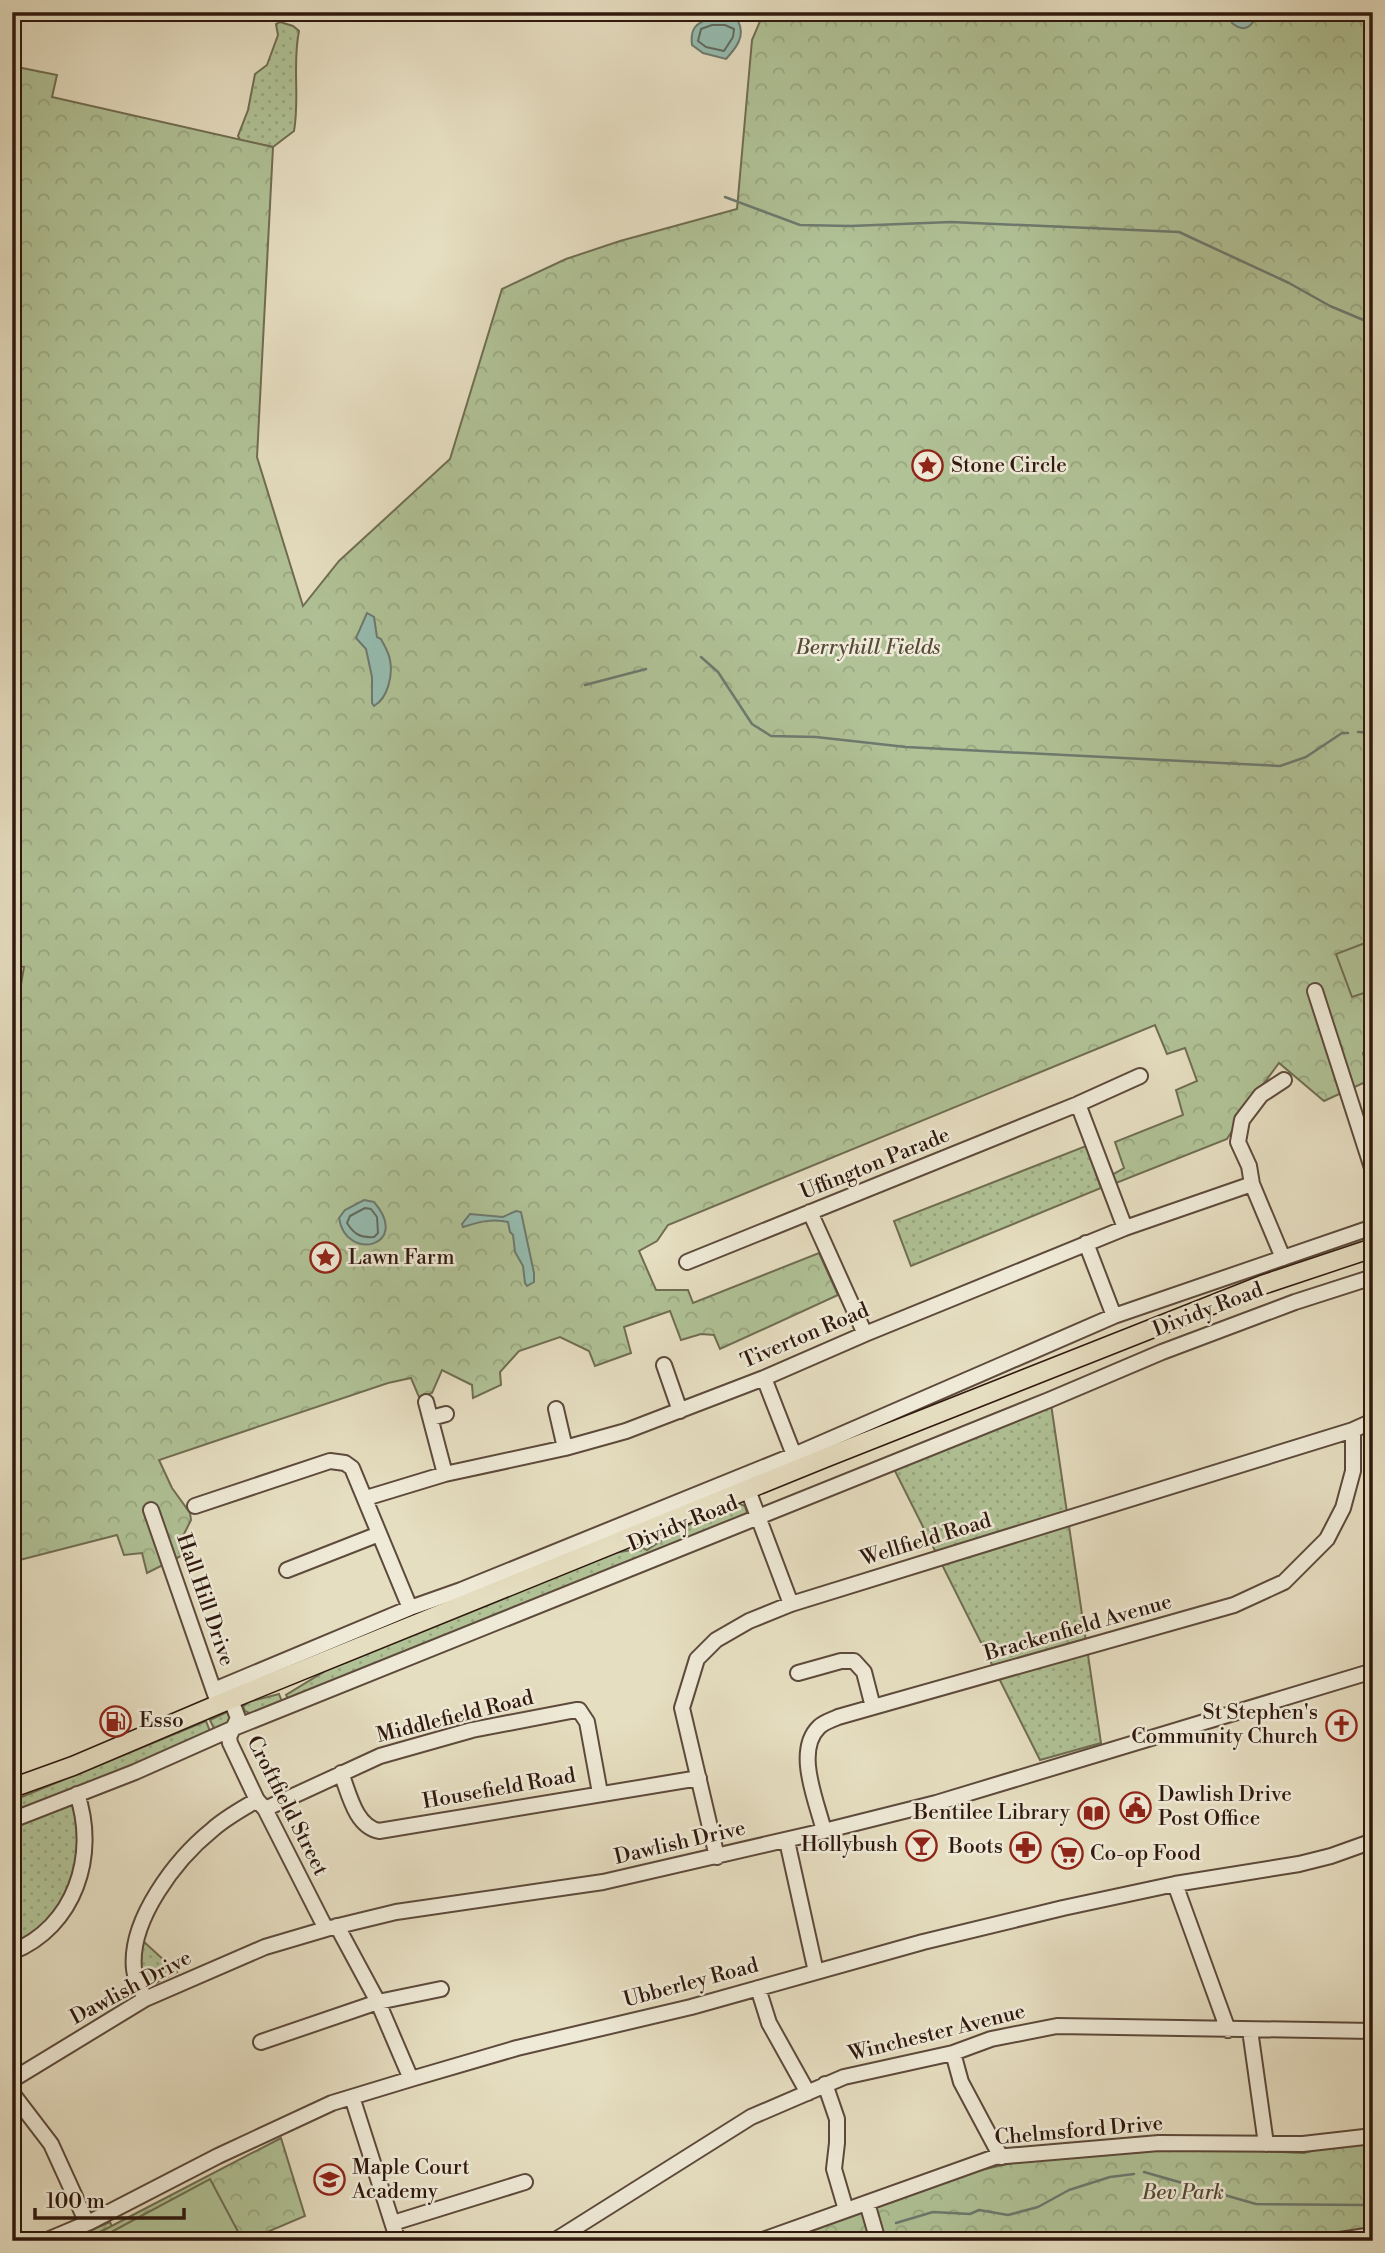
<svg xmlns="http://www.w3.org/2000/svg" width="1385" height="2253" font-family="'Libre Bodoni',serif">
	<defs>
		<pattern id="grass-dots" width="8" height="8" patternUnits="userSpaceOnUse" patternTransform="scale(1.75)"><rect width="8" height="8" fill="#b0c296"/><path d="M2 2h.1M6 6h.1" fill="none" stroke="#98a680" stroke-width="1.8" stroke-linecap="round"/></pattern>
		<pattern id="forest-firs" width="22" height="20" patternUnits="userSpaceOnUse" patternTransform="scale(1.75)"><rect width="22" height="20" fill="#b0c296"/><path d="M5 1l3.5 6h-7zM16 11l3.5 6h-7z" fill="#98a680"/></pattern>
		<pattern id="park-crowns" width="20" height="18" patternUnits="userSpaceOnUse" patternTransform="scale(1.75)"><rect width="20" height="18" fill="#b0c296"/><path d="M2 6a3 3 0 1 1 6 0M12 15a3 3 0 1 1 6 0" fill="none" stroke="#98a680"/></pattern>
	</defs>
	<rect width="100%" height="100%" fill="#e6dec1"/>
	<filter id="stains"><feTurbulence type="fractalNoise" baseFrequency=".00286" numOctaves="4"/><feColorMatrix values="0 0 0 0 .2 0 0 0 0 .09 0 0 0 0 .02 0 0 0 .5 -.17"/></filter>
	<radialGradient id="worn" r=".72"><stop offset=".6" stop-color="#630" stop-opacity="0"/><stop offset="1" stop-color="#630" stop-opacity=".3"/></radialGradient>
	<path fill="url(#grass-dots)" stroke="#706d52" stroke-width="2" d="M280,22l13,4 6,5c-7,33 1,67 -5,100l-21,16 -33,-7 -2,-4 10,-26 7,-36 12,-9 11,-30 -2,-11z
		M1086,1146l15,42 -190,78 -17,-45z
		M1051,1404l50,339 -61,17 -147,-293z
		M740,1504l5,2 3,10 -458,187 -4,-8 41,-25 287,-117 29,-5 4,2 30,-20z
		M279,1694l4,10 -32,10 -6,-3 -2,-4 5,-5z
		M227,1712l4,6 -2,7 -14,6 -5,-11z
		M206,1721l5,13 -199,80v-13z
		M77,1794l8,39 -21,78 -52,39v-131z
		M143,1941l34,31 -21,11 -12,-5 -4,-13z"/>
	<path fill="url(#forest-firs)" stroke="#706d52" stroke-width="2" d="M110,2222l8,19h-52z"/>
	<path fill="url(#park-crowns)" stroke="#706d52" stroke-width="2" d="M764,12h609v1032l-10,9 7,27 -46,21 -45,-38 -26,35 -26,41 -111,44 -4,-8 12,-7 -9,-26 68,-27 -7,-25 21,-9 -12,-33 -18,6 -12,-29 -487,200 -11,16 -18,10 17,39h32l5,13 126,-50 19,42 -118,54 -6,-14 -13,-1 -20,6 -11,-29 -46,16 7,26 -36,13 -6,-15 -29,-14 -41,14 -19,21 1,13 -28,13 -1,-13 -30,-15 -10,23 -13,4 -8,-19 -23,5 -229,77 13,28 18,25 1,7 -11,22 3,13 -36,18 -5,-20 -18,2 -7,-20 -105,27v-525l12,-70 -6,-1 -6,-53v-847l45,9 -5,22 221,50 -16,310 46,149 36,-45 111,-102 52,-170 64,-30 54,-18 117,-32 15,-169z
		M281,2138l24,78 -38,16 -8,9h-181l26,-11z
		M1373,2142v89l-59,10h-527l16,-6 8,-5 156,-57 50,-11 161,-15 126,6 25,-7z"/>
	<path fill="#b0c296" stroke="#706d52" stroke-width="2" d="M1373,940v50l-21,7 -16,-43z
		M210,2179l33,62h-125l-5,-10z"/>
	<path fill="#96bcb0" stroke="#6d7a6f" stroke-width="2" d="M1231,12h27c-5,14 -13,22 -26,11z
		M711,18l27,3c8,15 -2,27 -12,38l-23,-6 -11,-8c-2,-17 4,-22 19,-27z
		M367,613l7,4 3,20 4,2c3,6 8,14 9,21 3,15 -2,38 -16,46l-2,-3v-26l-6,-28 -10,-11z
		M364,1200l10,2c38,44 -28,61 -35,16l6,-8z
		M516,1211l5,1 13,61v9l-7,4 -2,-3 -2,-17 -8,-14 -2,-17 -3,-3 -2,-10c-15,-4 -29,0 -45,5l-1,-3 8,-10 33,3z"/>
	<g fill="none" stroke-linecap="round" stroke-linejoin="round">
		<path stroke="#626a5f" stroke-width="2" d="M712,25h13l9,4 -1,8 -9,14 -18,-4 -8,-6 3,-12z
			M365,1208l6,1 6,8 1,16 -4,4c-14,1 -20,-3 -27,-14l3,-7z"/>
		<path stroke="#6d7a6f" stroke-width="2.5" d="M725,197l75,28 50,1 101,-4 228,10 110,51 41,23 43,18
			M701,657l17,15 34,52 19,12 45,1 90,10 374,19 26,-9 36,-24h6
			M585,685l61,-16
			M1358,732l15,1
			M1144,2172l112,32 108,1 9,-5
			M896,2223l37,-11 37,2 9,-4 29,5 30,-8 31,-17 41,-13 24,-3"/>
		<defs>
			<path id="minor" d="M1315,991l58,180
				M1078,1104l47,124
				M810,1212l55,122
				M1086,1243l28,73
				M1283,1258l-31,-74 -3,-18 -11,-24 4,-22 19,-25 23,-15
				M687,1262l391,-158 62,-28
				M664,1365l16,46
				M764,1378l30,77
				M426,1402l19,72
				M556,1409l9,39
				M431,1418l15,-4
				M748,1490l43,114
				M366,1498l79,-24 120,-26 61,-17 138,-53 101,-44 260,-106 127,-44
				M195,1506l135,-45 15,2 7,5 58,140
				M151,1510l65,187
				M287,1570l92,-36
				M12,1666h1
				M798,1673l43,-12h13l10,11 9,35
				M214,1690l196,-82 51,-18 333,-135 320,-139 259,-89
				M231,1700l7,18 -9,19 1,6 27,57 8,9 61,120
				M341,1773c8,20 14,53 38,58l320,-53
				M265,1809l115,-53 92,-26 104,-20h3l8,12 13,71
				M12,1820l123,-48 99,-44 815,-328 113,-48 133,-50 78,-25
				M824,1831c-7,-29 -30,-80 -5,-104 5,-5 13,-7 19,-10l396,-112 50,-23 43,-43 16,-31 10,-37v-41
				M787,1841l29,131
				M717,1857l-35,-149 15,-49 19,-19 33,-19 42,-17 562,-174 20,-9
				M1175,1884l53,146
				M337,1926l41,76 33,77
				M12,1952c63,-25 86,-97 65,-158
				M758,1988l11,35 39,70
				M145,1999c-4,-10 -10,-19 -11,-30 -5,-49 42,-110 78,-139 13,-12 30,-21 45,-30
				M1250,2030l16,114
				M261,2042l117,-40 63,-13
				M953,2053l8,29 40,75
				M12,2080l133,-81 120,-52 61,-18 70,-17 207,-30 221,-51 112,-28 437,-132
				M825,2084l12,35v24l-3,26 12,41
				M12,2093l39,51 36,79
				M352,2097l46,144
				M867,2203l11,38
				M393,2223l132,-41
				M45,2241l45,-19 128,-66 114,-53 79,-24 106,-31 174,-41 232,-65 140,-34 112,-24 124,-20 32,-8 42,-15
				M554,2241l197,-124 93,-40 109,-24 38,-14 66,-13 316,5
				M760,2241l235,-84 164,-14 144,1 70,-8
				M1333,2241l40,-6"/>
			<path id="major" d="M12,1788l61,-22 146,-62 606,-246 437,-173 111,-37"/>
		</defs>
		<use href="#minor" stroke="#5d4a3b" stroke-width="18"/>
		<use href="#major" stroke="#2f180e" stroke-width="21"/>
		<use href="#minor" stroke="#efead7" stroke-width="14"/>
		<use href="#major" stroke="#e6dec1" stroke-width="18"/>
	</g>
	<defs>
		<symbol id="sight-ring" viewBox="-11 -11 22 22"><circle r="9.5" fill="#efead7" stroke="#8f2418" stroke-width="1.5"/><path d="M0-6L1.8-2.2L6-1.7L2.9 1.2L3.7 5.4L0 3.3L-3.7 5.4L-2.9 1.2L-6-1.7L-1.8-2.2Z" fill="#8f2418"/></symbol>
		<symbol id="fuel-ring" viewBox="-11 -11 22 22"><circle r="9.5" fill="#efead7" stroke="#8f2418" stroke-width="1.5"/><path d="M-5.5-6h7V0h2V4h1.3V-2.5L3-4.5l.8-.8L6-3V5H2.5V1h-1V6h-7ZM-4.2-4.7v3.2H.2V-4.7Z" fill="#8f2418"/></symbol>
		<symbol id="church-ring" viewBox="-11 -11 22 22"><circle r="9.5" fill="#efead7" stroke="#8f2418" stroke-width="1.5"/><path d="M-1.2-6h2.4v3.5h3.3v2.4h-3.3V6h-2.4V-.1h-3.3v-2.4h3.3Z" fill="#8f2418"/></symbol>
		<symbol id="civic-ring" viewBox="-11 -11 22 22"><circle r="9.5" fill="#efead7" stroke="#8f2418" stroke-width="1.5"/><path d="M-.6-6.5H3V-4.5H.6V-3L4-1V1h2V6H-6V1h2V-1L-.6-3ZM-1.2 2.5V6h2.4V2.5Z" fill="#8f2418"/></symbol>
		<symbol id="library-ring" viewBox="-11 -11 22 22"><circle r="9.5" fill="#efead7" stroke="#8f2418" stroke-width="1.5"/><path d="M-6-4Q-3-5.5-.7-3.5V5Q-3 3-6 4ZM6-4Q3-5.5 .7-3.5V5Q3 3 6 4Z" fill="#8f2418"/></symbol>
		<symbol id="bar-ring" viewBox="-11 -11 22 22"><circle r="9.5" fill="#efead7" stroke="#8f2418" stroke-width="1.5"/><path d="M-6-5H6L.8 .8V4.5H3.5V6h-7V4.5H-.8V.8Z" fill="#8f2418"/></symbol>
		<symbol id="pharmacy-ring" viewBox="-11 -11 22 22"><circle r="9.5" fill="#efead7" stroke="#8f2418" stroke-width="1.5"/><path d="M-2-6h4v4h4v4h-4v4h-4v-4h-4v-4h4Z" fill="#8f2418"/></symbol>
		<symbol id="supermarket-ring" viewBox="-11 -11 22 22"><circle r="9.5" fill="#efead7" stroke="#8f2418" stroke-width="1.5"/><path d="M-6-5.5h2.5l.6 2H6L4.5 2H-2.5L-4.4-4H-6ZM-1.5 3.2a1.3 1.3 0 1 0 .1 0ZM3 3.2a1.3 1.3 0 1 0 .1 0Z" fill="#8f2418"/></symbol>
		<symbol id="school-ring" viewBox="-11 -11 22 22"><circle r="9.5" fill="#efead7" stroke="#8f2418" stroke-width="1.5"/><path d="M0-5L7-2L0 1L-7-2ZM-4 1L0 2.5L4 1V4Q0 6-4 4Z" fill="#8f2418"/></symbol>
	</defs>
	<g fill-rule="evenodd">
		<use href="#sight-ring" x="910" y="448" width="35" height="35"/>
		<use href="#sight-ring" x="308" y="1240" width="35" height="35"/>
		<use href="#fuel-ring" x="98" y="1704" width="35" height="35"/>
		<use href="#church-ring" x="1324" y="1708" width="35" height="35"/>
		<use href="#civic-ring" x="1118" y="1790" width="35" height="35"/>
		<use href="#library-ring" x="1076" y="1796" width="35" height="35"/>
		<use href="#bar-ring" x="904" y="1828" width="35" height="35"/>
		<use href="#pharmacy-ring" x="1008" y="1830" width="35" height="35"/>
		<use href="#supermarket-ring" x="1050" y="1836" width="35" height="35"/>
		<use href="#school-ring" x="312" y="2162" width="35" height="35"/>
	</g>
	<g text-anchor="middle" dominant-baseline="central" stroke-width="5" stroke-linejoin="round" paint-order="stroke">
		<g font-size="21" fill="#2f180e" stroke="#efead7" text-anchor="start">
			<text x="951" y="466">Stone Circle</text>
			<text x="348" y="1258">Lawn Farm</text>
			<text x="1318" y="1713" text-anchor="end">St Stephen's<tspan x="1318" dy="24">Community Church</tspan></text>
			<text x="139" y="1721">Esso</text>
			<text x="1158" y="1795">Dawlish Drive<tspan x="1158" dy="24">Post Office</tspan></text>
			<text x="1070" y="1813" text-anchor="end">Bentilee Library</text>
			<text x="898" y="1845" text-anchor="end">Hollybush</text>
			<text x="1003" y="1847" text-anchor="end">Boots</text>
			<text x="1090" y="1854">Co-op Food</text>
			<text x="352" y="2168">Maple Court<tspan x="352" dy="24">Academy</tspan></text>
		</g>
		<g font-size="21" font-style="italic" fill="#564b37" stroke="#efead7">
			<text x="868" y="648">Berryhill Fields</text>
			<text x="1183" y="2193">Bev Park</text>
		</g>
		<g font-size="21" fill="#2f180e" stroke="#efead7">
			<text transform="translate(875 1164) rotate(-22)">Uffington Parade</text>
			<text transform="translate(1208 1310) rotate(-21)">Dividy Road</text>
			<text transform="translate(805 1336) rotate(-23)">Tiverton Road</text>
			<text transform="translate(683 1524) rotate(-22)">Dividy Road</text>
			<text transform="translate(926 1540) rotate(-17)">Wellfield Road</text>
			<text transform="translate(205 1600) rotate(71)">Hall Hill Drive</text>
			<text transform="translate(1078 1628) rotate(-16)">Brackenfield Avenue</text>
			<text transform="translate(455 1717) rotate(-14)">Middlefield Road</text>
			<text transform="translate(499 1789) rotate(-10)">Housefield Road</text>
			<text transform="translate(287 1806) rotate(63)">Croftfield Street</text>
			<text transform="translate(680 1843) rotate(-13)">Dawlish Drive</text>
			<text transform="translate(691 1983) rotate(-15)">Ubberley Road</text>
			<text transform="translate(131 1988) rotate(-28)">Dawlish Drive</text>
			<text transform="translate(937 2033) rotate(-14)">Winchester Avenue</text>
			<text transform="translate(1079 2131) rotate(-5)">Chelmsford Drive</text>
		</g>
	</g>
	<rect width="1385" height="2253" fill="none" stroke="#e6dec1" stroke-width="42"/>
	<rect x="14" y="14" width="1357" height="2225" fill="none" stroke="#2f180e" stroke-width="3.5"/>
	<rect x="21" y="21" width="1343" height="2211" fill="none" stroke="#2f180e" stroke-width="2"/>
	<path d="M35 2208v10h149v-10" fill="none" stroke="#2f180e" stroke-width="3.5"/>
	<text x="46" y="2208" font-size="21" fill="#2f180e" stroke="#efead7" stroke-width="5" paint-order="stroke">100 m</text>
	<rect width="100%" height="100%" filter="url(#stains)"/>
	<rect width="100%" height="100%" fill="url(#worn)"/>
</svg>
